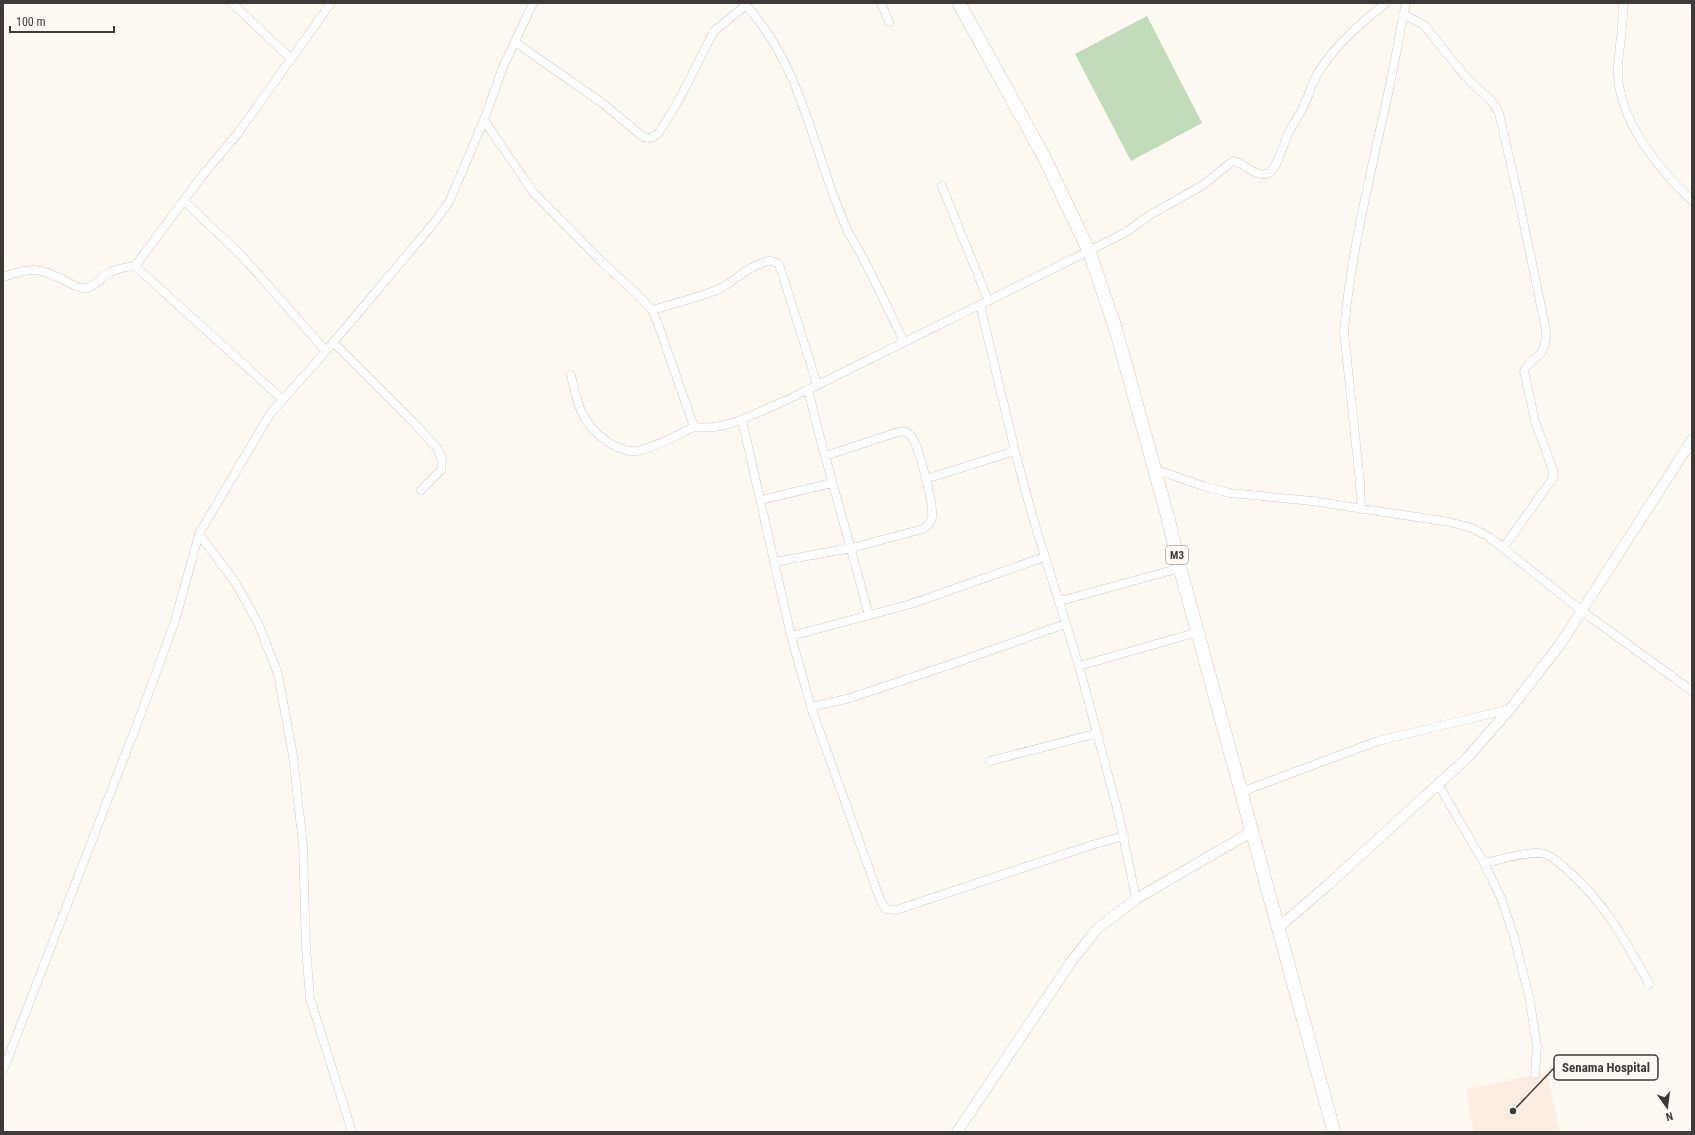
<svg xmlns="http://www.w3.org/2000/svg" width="1695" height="1135" font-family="'Roboto Condensed',sans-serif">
	<rect width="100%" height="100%" fill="#fff9f4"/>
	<path fill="#fbede1" d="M1547,1073l13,59h-86l-8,-43z"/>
	<path fill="#c1dcb8" d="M1147,16l55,107 -71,38 -56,-107z"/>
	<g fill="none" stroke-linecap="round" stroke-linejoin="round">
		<defs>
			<path id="minor" d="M232,3l58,55
				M744,3c58,63 67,141 99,217 5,14 14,27 21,40 14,27 27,55 40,82
				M881,3l8,19
				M1623,3c1,22 -4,43 -5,64 -2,51 40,101 74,134
				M1403,14l21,11 40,50 30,29 5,9 19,83 28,134c0,8 0,15 -4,22 -5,7 -15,10 -18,19l11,50 18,49v8l-50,70
				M515,42l90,63 38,32 8,1 7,-4 21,-34 35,-69 32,-26
				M484,120l49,72 69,70 36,33 14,15 6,14 36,103c34,4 63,-15 93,-27l302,-149 37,-19 24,-17 53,-30 30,-24c13,2 22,18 36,12 9,-5 15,-33 21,-43 5,-9 11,-17 15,-27 5,-10 7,-20 13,-30 17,-28 43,-50 68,-70
				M942,186l46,114
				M184,201l58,55 84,95
				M135,266l67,-90 36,-43 93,-130
				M3,277c30,-11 36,-9 65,5 5,3 11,7 17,6 11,-1 17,-12 26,-16 7,-4 16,-5 24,-6l147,133
				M980,305l35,146 17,64 47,151 40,150 17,83
				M652,310c21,-6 44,-12 65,-20 16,-7 29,-23 48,-28 5,-2 9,-1 14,2l38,120
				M333,342l80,80 24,26 5,11 -1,11 -20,20
				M571,375c6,29 11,50 37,67 9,6 19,10 29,9 17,-3 42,-17 57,-24
				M808,389l10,41 51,185
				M742,420l49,216 20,71 70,195 5,7 10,1 196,-65 32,-9
				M1154,469l52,18 24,6 82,8 137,21 23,6 17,9 93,74 110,80
				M926,479l89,-28
				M761,500l71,-17
				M1361,509l-1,-27 -16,-150c7,-84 29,-166 46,-248 6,-27 10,-54 16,-81
				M199,534l36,48 23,41 20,51 15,82 10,89 3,103 4,50 42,134
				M774,562l77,-14 72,-19c5,-3 8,-6 9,-12 2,-12 -13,-69 -20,-80 -2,-3 -5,-4 -8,-6l-9,2 -70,23
				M1060,601l120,-33
				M791,636l120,-32 133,-47
				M1079,666l119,-34
				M811,707l39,-9 108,-36 107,-38
				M990,761l108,-28
				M1438,784l46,79 17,35 13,39 15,59 8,50 -2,28
				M1241,792l137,-51 132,-32
				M1484,863c15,-3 46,-13 61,-9 7,2 14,9 20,14 38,32 61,73 84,116
				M3,1071l139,-360 33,-90 24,-87 71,-120 56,-63 107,-127 16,-22 35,-82 19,-53 30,-64"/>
			<path id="tertiary" d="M1279,927l50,-43 138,-126 43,-49 49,-63 133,-206
				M957,1132l114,-170 26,-33 39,-30 117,-68"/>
			<path id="primary" d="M959,3l84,152 46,96 27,79 52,188 12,50 154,564"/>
		</defs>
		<use href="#minor" stroke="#d1cac4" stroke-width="9"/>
		<use href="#tertiary" stroke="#d1cac4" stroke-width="11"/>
		<use href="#primary" stroke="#d1cac4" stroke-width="14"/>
		<use href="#minor" stroke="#fff" stroke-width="8"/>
		<use href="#tertiary" stroke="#fff" stroke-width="10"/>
		<use href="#primary" stroke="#fff" stroke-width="13"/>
	</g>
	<g text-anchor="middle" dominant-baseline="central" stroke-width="4" stroke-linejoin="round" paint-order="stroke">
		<rect fill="#fff9f4" stroke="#777370" stroke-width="1" x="1166" y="546" width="22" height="18" rx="3"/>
		<g font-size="11" font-weight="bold" fill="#3d3a38">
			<text x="1177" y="555">M3</text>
		</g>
	</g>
	<path fill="none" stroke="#3d3a38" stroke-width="1.5" d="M1513 1111L1554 1068"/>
	<circle fill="#3d3a38" stroke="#fff9f4" stroke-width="1.5" cx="1513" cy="1111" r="4"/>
	<rect fill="#fff9f4" stroke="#3d3a38" stroke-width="1.5" x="1554" y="1055" width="104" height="25" rx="4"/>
	<g font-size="13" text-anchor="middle" font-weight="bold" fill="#3d3a38">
		<text x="1606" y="1072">Senama Hospital</text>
	</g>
	<rect width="1695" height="1135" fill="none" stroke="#3d3a38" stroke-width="8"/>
	<g transform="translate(1667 1107) rotate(166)" stroke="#fff9f4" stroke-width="3" paint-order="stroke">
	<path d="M0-3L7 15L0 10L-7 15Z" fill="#3d3a38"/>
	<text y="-6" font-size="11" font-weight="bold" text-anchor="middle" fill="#3d3a38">N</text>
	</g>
	<path d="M10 26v6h104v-6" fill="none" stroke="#3d3a38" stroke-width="2"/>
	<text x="16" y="26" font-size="12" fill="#3d3a38" stroke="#fff9f4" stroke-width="3" paint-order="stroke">100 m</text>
</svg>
